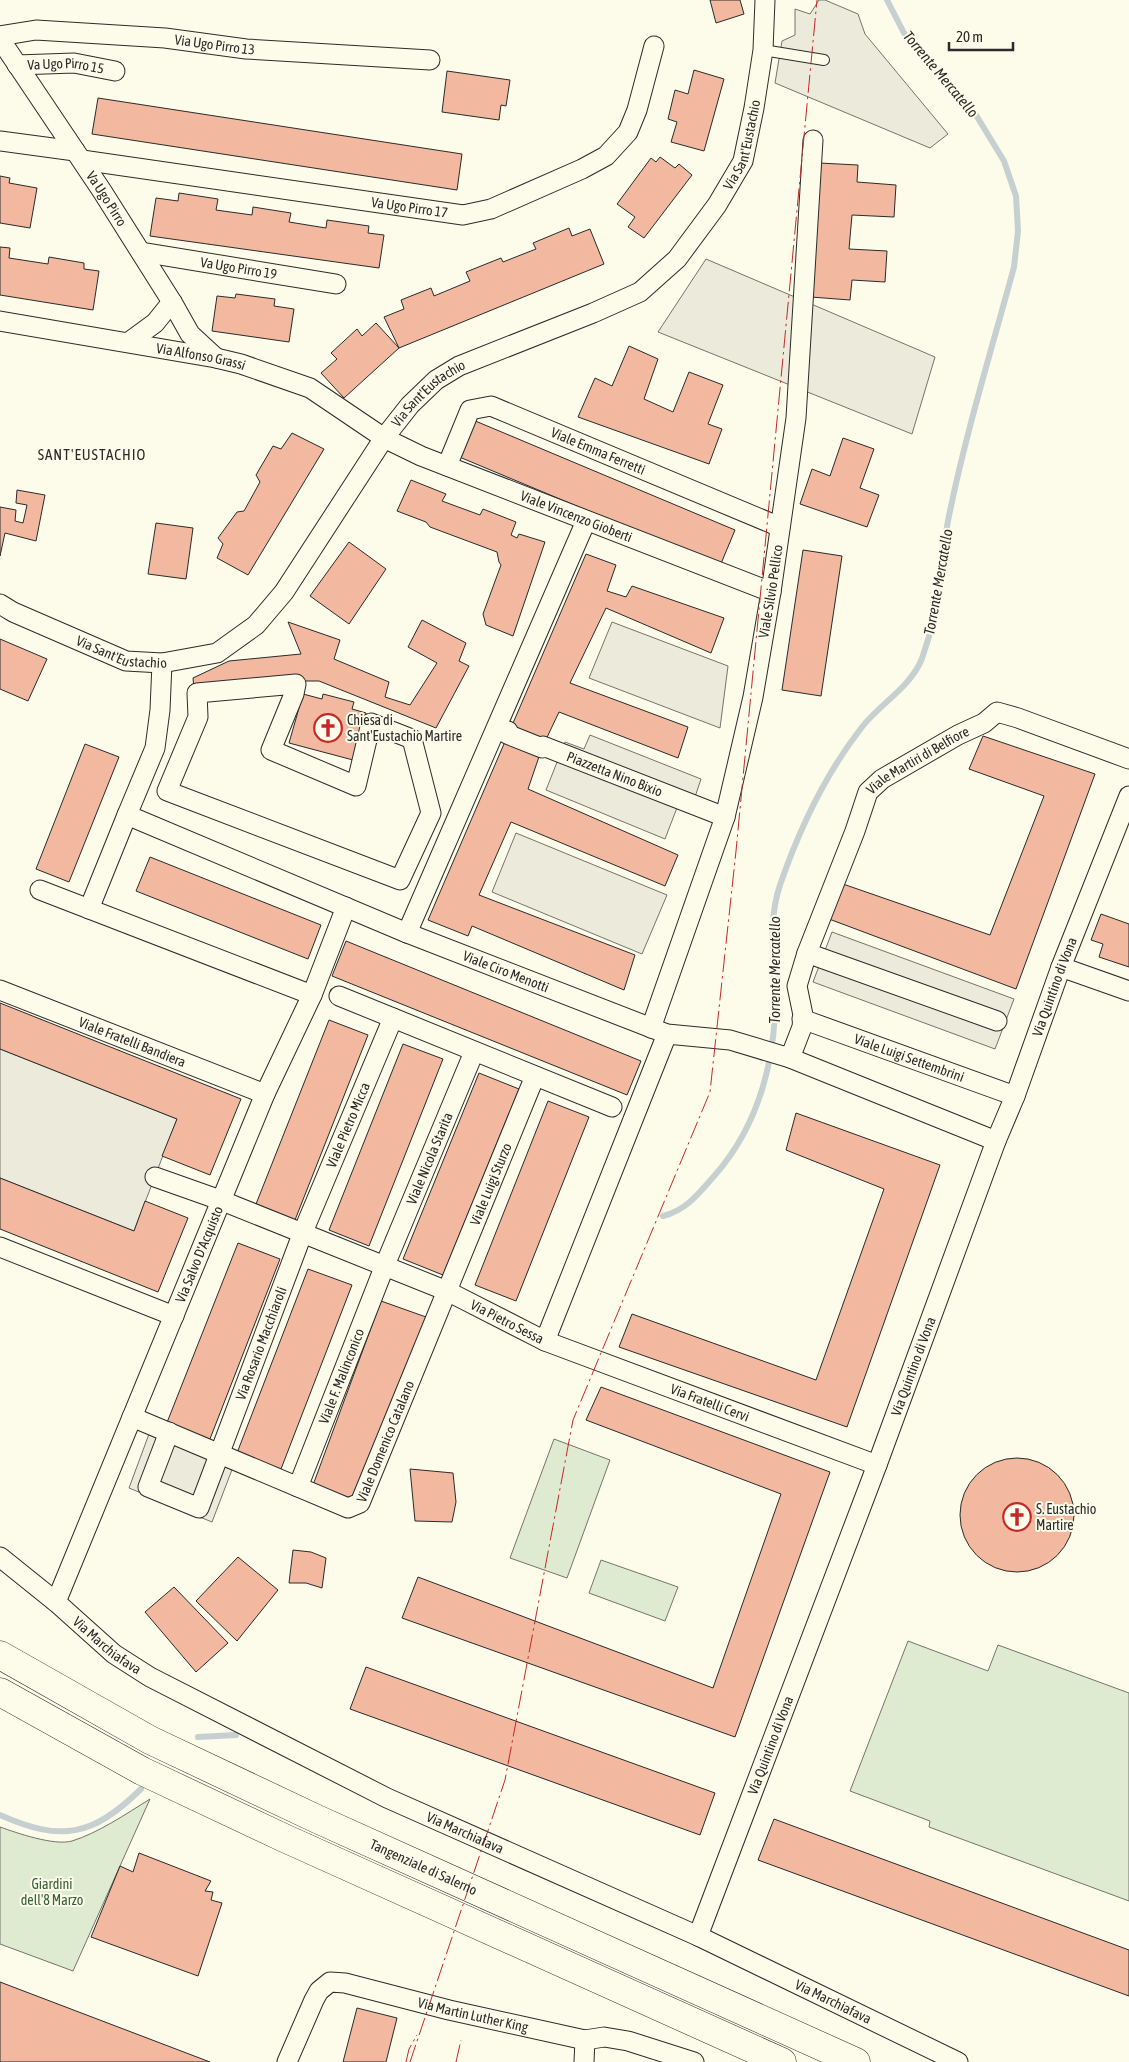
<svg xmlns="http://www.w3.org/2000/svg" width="1129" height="2062" font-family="'Asap Condensed',sans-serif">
	<rect width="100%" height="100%" fill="#fdfbea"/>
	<path fill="#deebd1" stroke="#74746e" d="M554,1439l56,21 -43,118 -57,-20z
		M601,1560l77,27 -13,34 -76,-28z
		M908,1641l80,30 10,-26 131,48v208l-200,-74 1,-6 -80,-30z
		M150,1799l-77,172 -73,-27v-117c17,6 54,19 72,14 26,-8 54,-27 78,-42z"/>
	<path fill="#eceadb" stroke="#74746e" d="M819,0h6l33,14 7,20 83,100 -18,14 -155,-65 7,-42 13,-6v-26l15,5z
		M706,259l229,98 -23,77 -254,-102z
		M612,622l116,44 -8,62 -131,-50z
		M590,735l111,44 -6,18 -12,-5 -18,47 -119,-49 19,-48 19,7z
		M516,833l151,62 -25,59 -150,-62z
		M832,932l182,67 -19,50 -182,-67z
		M0,1049l177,70 -43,112 -134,-53z
		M149,1434l84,33 -21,55 -83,-34z"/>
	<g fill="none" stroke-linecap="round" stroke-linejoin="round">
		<path stroke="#c7d0d0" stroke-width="6" d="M663,1216c24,-6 37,-24 52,-41 45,-51 62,-120 60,-186 -1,-37 -7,-68 5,-104 19,-55 46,-112 82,-158 17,-22 43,-36 57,-62 3,-5 5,-13 7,-19 15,-44 14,-90 24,-135 17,-82 42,-163 64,-244l4,-36 -2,-35 -12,-35 -28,-46 -72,-82 -17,-33
			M198,1737l38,-2
			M0,1815c61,27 92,22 141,-26"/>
	</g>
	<path fill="#f2b8a0" stroke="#2b2b2b" d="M710,0h30l4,14 -28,9z
		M694,70l30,9 -20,72 -33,-9 6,-20 -9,-3 7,-29 13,4z
		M447,71l63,9 -4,26 -5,-1 -2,15 -57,-8z
		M98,98l364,56 -5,36 -365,-56z
		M660,157l15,11 4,-4 13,11 -48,63 -16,-11 7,-10 -18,-13 34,-46 5,4z
		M819,163l39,2 -1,17 39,3 -2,32 -42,-2 -3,34 38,2 -2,31 -33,-2 -2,20 -39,-3z
		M0,176l10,2 -1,5 28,5 -7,40 -30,-5z
		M179,193l39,6 -2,11 36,5 1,-8 38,6 -2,9 37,6 1,-8 42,6 -1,7 16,2 -5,33 -229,-32 6,-38 22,3z
		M569,228l3,8 18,-7 14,35 -205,84 -15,-31 20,-8 -3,-9 30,-12 3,8 36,-15 -4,-9 35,-14 2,4 33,-13 -3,-6z
		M0,247l10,1 -1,10 39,6 1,-7 35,6v6l15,2 -6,39 -93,-15z
		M236,294l39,5 -1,7 20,3 -5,33 -77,-11 5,-35 18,2z
		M376,323l23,25 -55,50 -23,-25 16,-14 -6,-6 26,-24 5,7z
		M629,346l29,13 -14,40 29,13 16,-40 34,13 -15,39 14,5 -13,35 -131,-47 17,-39 17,8z
		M473,420l262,110 -15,36 -263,-110z
		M292,433l32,16 -76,126 -31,-17 6,-14 -5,-6 19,-26 7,-1 16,-29 -4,-7 17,-29 8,3z
		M843,438l31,11 -14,39 19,7 -12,32 -67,-23 12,-35 18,7z
		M411,480l35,14 -4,7 38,14 3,-6 33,13 -5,13 6,3 2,-4 26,8 -32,94 -27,-11 -3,-11 18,-49 -2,-3 -2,-10 -67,-25 -4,-5 -29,-11z
		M17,490l28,5 -9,46 -31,-8 -5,23v-49l16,3 -1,11 8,2 4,-18 -11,-2z
		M156,523l37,5 -7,51 -38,-5z
		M349,542l37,27 -37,55 -39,-28z
		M803,550l39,6 -21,140 -39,-6z
		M586,554l30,11 -9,26 19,6 6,-11 92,32 -13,35 -105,-45 -36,75 118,44 -10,31 -119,-46 -17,36 -14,41 150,66 -13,31 -154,-64 -32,73 156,60 -11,35 -152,-64 -4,10 -40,-16z
		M422,620l44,23 -7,18 10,5 -33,62 -117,-47h-64l-61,8 -1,-11 36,-17 72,-7 -13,-32 52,18 -6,19 55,23 -4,15 25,8 27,-42 -29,-16z
		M0,639l47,20 -19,42 -28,-12z
		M303,694l19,5 1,-5 31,8 -2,7 14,4 -13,47 -64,-17z
		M983,736l112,38 -79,215 -187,-70 14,-35 147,51 54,-139 -75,-27z
		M85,744l34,13 -50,125 -33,-13z
		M150,857l171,68 -13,34 -172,-68z
		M1101,914l28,10v43l-30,-10 4,-13 -12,-4z
		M346,941l295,120 -14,34 -295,-119z
		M0,1003l241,96 -31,76 -48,-19 15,-37 -177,-70z
		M329,1020l39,15 -73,185 -39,-16z
		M403,1044l40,15 -74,187 -40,-16z
		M479,1073l40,16 -76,186 -40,-16z
		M548,1101l41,16 -73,184 -41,-16z
		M796,1113l144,52 -93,262 -228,-80 13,-33 184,66 68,-191 -98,-39z
		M0,1178l134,53 11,-30 43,17 -30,74 -158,-63z
		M238,1243l42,16 -72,185 -42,-19z
		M308,1269l44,16 -71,184 -44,-16z
		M381,1301l45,16 -70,183 -43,-15z
		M601,1387l229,85 -95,265 -333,-119 16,-41 295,111 68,-194 -195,-74z
		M960 1515a57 57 0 1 1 114 0a57 57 0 1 1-114 0Z
		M410,1469l43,4 3,29 -4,20 -37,-1z
		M293,1550l18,2 15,6 -4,30 -16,-5h-17z
		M238,1557l40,33 -41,51 -41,-40z
		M174,1587l54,56 -32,29 -51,-60z
		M366,1667l349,126 -15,42 -350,-126z
		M774,1819l355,131v46l-371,-136z
		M139,1853l72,28 -6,10 8,1 -2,8 11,3 -24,73 -107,-39 29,-71 13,6z
		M0,1982l210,80h-210z
		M357,2008l40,10 -11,44h-43z"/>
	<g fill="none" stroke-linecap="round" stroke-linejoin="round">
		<defs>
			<path id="lane" d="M763,50l61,10"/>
			<g id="street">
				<path id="s1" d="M0,36l36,-6 129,8 81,11 184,11"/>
				<path id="s2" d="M0,39l102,152 70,111 18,32 26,24"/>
				<path id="s3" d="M17,65l57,-2 41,8"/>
				<path d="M0,141l75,10"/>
				<path id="s4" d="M82,160l381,55 28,-6 91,-40 24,-13 22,-24 9,-22 17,-64"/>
				<path id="s5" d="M141,252l195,32"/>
				<path id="s6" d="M0,321l216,37 25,6 69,24 74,50 37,18 350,136"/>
				<path d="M129,342l26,-19 17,-21"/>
				<path id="s7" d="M447,466l23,-56 21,-4 289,121"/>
				<path id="s8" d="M0,604l13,8 113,49 36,2 55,-10 39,-28 28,-33 100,-154 26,-33 26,-25 23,-14 134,-53 47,-21 37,-33 40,-54 26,-44 11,-53 9,-58 2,-50"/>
				<path id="s9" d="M162,663l-2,47 -5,38 -28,67 280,118 260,101 63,6 60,18 206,83"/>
				<path d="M296,684l-2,10 -23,56 85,36 15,-63 41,16 19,74 -31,67 -233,-89 31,-74 -1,-24z"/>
				<path id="s10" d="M508,731l-1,3 35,14 1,-2 182,71"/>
				<path d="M40,890l272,105"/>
				<path d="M89,909l38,-94"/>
				<path d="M407,933l179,-412"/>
				<path d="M807,953l190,68"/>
				<path d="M1061,967l68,24"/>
				<path id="s11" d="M0,990l265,104"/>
				<path d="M339,996l273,111"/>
				<path id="s12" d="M802,1019l213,77"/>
				<path id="s13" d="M651,1028l74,-211 28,-120 18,-105 25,-174 17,-278"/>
				<path id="s14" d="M790,1058l12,-31 1,-12 -6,-29 10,-33 48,-122 13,-39 14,-13 76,-44 26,-12 13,-11 21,6 111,41"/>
				<path id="s15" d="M155,1177l65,23 227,91 98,50 122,-307"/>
				<path d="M0,1247l174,69"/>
				<path id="s16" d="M545,1341l332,124"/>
				<path id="s17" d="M132,1417l216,91 12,-5 175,-427"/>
				<path id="s18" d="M169,1432l-21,55 51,21 104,-276 90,-214"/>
				<path id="s19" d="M298,1487l87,-222 89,-213"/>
				<path id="s20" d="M0,1557l56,45 58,52 36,23 237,121 311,138 260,126"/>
				<path id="s21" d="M56,1602l209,-508 47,-99 34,-88"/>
				<path id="s22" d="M698,1936l179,-471 119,-324 19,-45 46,-129 68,-171"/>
				<path id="s23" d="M287,2062l27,-62 5,-9 11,-9 15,1 104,27 136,30 19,-3 24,4 66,21"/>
				<path d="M584,2062l1,-22"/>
			</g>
			<g id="highway">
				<path id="s24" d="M0,1655l150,85 167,79 539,243"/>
				<path d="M0,1692l142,79 140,66 500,225"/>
			</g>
		</defs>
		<use href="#lane" stroke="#2b2b2b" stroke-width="12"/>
		<use href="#street" stroke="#2b2b2b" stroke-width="21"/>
		<use href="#highway" stroke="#2b2b2b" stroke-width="29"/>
		<use href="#lane" stroke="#fdfbea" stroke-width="10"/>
		<use href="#street" stroke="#fdfbea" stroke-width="19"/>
		<use href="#highway" stroke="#fdfbea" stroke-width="28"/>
		<path stroke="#c62828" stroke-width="1" stroke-dasharray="18 4 2.5 4" stroke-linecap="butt" d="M406,2062l3,-13 8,-14
			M410,2062l95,-282 68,-360 137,-328 26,-241 81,-851
			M456,2062l5,-22"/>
	</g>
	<defs>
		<symbol id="church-ring" viewBox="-11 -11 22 22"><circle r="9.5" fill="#fdfbea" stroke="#c62828" stroke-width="1.5"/><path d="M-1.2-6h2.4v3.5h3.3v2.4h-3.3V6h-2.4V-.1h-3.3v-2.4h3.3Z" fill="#c62828"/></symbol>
	</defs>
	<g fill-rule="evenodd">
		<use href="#church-ring" x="312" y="712" width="32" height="32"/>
		<use href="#church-ring" x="1001" y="1501" width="32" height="32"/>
	</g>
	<g text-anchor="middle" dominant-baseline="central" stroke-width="4" stroke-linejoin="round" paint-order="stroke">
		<g font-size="14" fill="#2b2b2b" stroke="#fdfbea">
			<text stroke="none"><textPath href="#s1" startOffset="216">Via Ugo Pirro 13</textPath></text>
			<text stroke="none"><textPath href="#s3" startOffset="49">Va Ugo Pirro 15</textPath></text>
			<text stroke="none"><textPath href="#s8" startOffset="989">Via Sant'Eustachio</textPath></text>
			<text stroke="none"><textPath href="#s2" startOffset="192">Va Ugo Pirro</textPath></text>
			<text stroke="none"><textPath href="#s4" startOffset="331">Va Ugo Pirro 17</textPath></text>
			<text stroke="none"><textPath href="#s5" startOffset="99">Va Ugo Pirro 19</textPath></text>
			<text stroke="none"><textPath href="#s6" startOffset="204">Via Alfonso Grassi</textPath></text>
			<text stroke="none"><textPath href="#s8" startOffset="569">Via Sant'Eustachio</textPath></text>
			<text stroke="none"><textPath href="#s7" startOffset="198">Viale Emma Ferretti</textPath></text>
			<text stroke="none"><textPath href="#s6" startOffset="615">Viale Vincenzo Gioberti</textPath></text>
			<text stroke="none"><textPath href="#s13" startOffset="454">Viale Silvio Pellico</textPath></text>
			<text stroke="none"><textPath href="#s8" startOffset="132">Via Sant'Eustachio</textPath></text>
			<text stroke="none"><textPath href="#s14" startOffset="341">Viale Martiri di Belfiore</textPath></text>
			<text stroke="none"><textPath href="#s10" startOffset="120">Piazzetta Nino Bixio</textPath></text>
			<text stroke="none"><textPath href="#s9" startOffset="568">Viale Ciro Menotti</textPath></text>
			<text stroke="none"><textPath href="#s22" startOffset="1014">Via Quintino di Vona</textPath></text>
			<text stroke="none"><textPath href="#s11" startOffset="142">Viale Fratelli Bandiera</textPath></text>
			<text stroke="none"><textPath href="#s12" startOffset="114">Viale Luigi Settembrini</textPath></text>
			<text stroke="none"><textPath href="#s18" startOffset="525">Viale Pietro Micca</textPath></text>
			<text stroke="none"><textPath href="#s19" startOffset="354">Viale Nicola Starita</textPath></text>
			<text stroke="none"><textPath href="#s17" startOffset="592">Viale Luigi Sturzo</textPath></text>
			<text stroke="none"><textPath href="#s21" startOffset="376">Via Salvo D'Acquisto</textPath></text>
			<text stroke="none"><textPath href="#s15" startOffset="381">Via Pietro Sessa</textPath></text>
			<text stroke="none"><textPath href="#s18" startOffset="290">Via Rosario Macchiaroli</textPath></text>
			<text stroke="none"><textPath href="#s22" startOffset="609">Via Quintino di Vona</textPath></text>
			<text stroke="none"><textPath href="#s19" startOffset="119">Viale F. Malinconico</textPath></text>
			<text stroke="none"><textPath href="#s16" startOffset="176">Via Fratelli Cervi</textPath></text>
			<text stroke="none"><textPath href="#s17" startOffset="314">Viale Domenico Catalano</textPath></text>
			<text stroke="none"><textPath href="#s20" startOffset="139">Via Marchiafava</textPath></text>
			<text stroke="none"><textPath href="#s22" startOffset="204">Via Quintino di Vona</textPath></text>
			<text stroke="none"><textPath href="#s20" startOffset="544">Via Marchiafava</textPath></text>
			<text stroke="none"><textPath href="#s24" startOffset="474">Tangenziale di Salerno</textPath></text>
			<text stroke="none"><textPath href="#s20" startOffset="949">Via Marchiafava</textPath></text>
			<text stroke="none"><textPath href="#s23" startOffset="239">Via Martin Luther King</textPath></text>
		</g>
		<g font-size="14" fill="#2b2b2b" stroke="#fdfbea" text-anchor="start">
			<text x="347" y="720">Chiesa di<tspan x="347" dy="16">Sant'Eustachio Martire</tspan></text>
			<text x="1036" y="1509">S. Eustachio<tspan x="1036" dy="16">Martire</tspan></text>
		</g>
		<g font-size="14" fill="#34623c" stroke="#fdfbea">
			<text x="52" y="1884">Giardini<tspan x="52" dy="16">dell'8 Marzo</tspan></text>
		</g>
		<g font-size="15" font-style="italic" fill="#2b2b2b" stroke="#fdfbea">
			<text transform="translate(941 74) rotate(50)">Torrente Mercatello</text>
			<text transform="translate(938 582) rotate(-80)">Torrente Mercatello</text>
			<text transform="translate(774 970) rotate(-90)">Torrente Mercatello</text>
		</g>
		<g font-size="15" letter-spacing="1" fill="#2b2b2b" stroke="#fdfbea">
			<text x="92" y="454">SANT'EUSTACHIO</text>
		</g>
	</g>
	<path d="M949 42v8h64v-8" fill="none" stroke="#2b2b2b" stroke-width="2.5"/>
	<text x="956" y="42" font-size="15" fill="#2b2b2b" stroke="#fdfbea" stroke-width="4" paint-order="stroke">20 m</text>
</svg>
